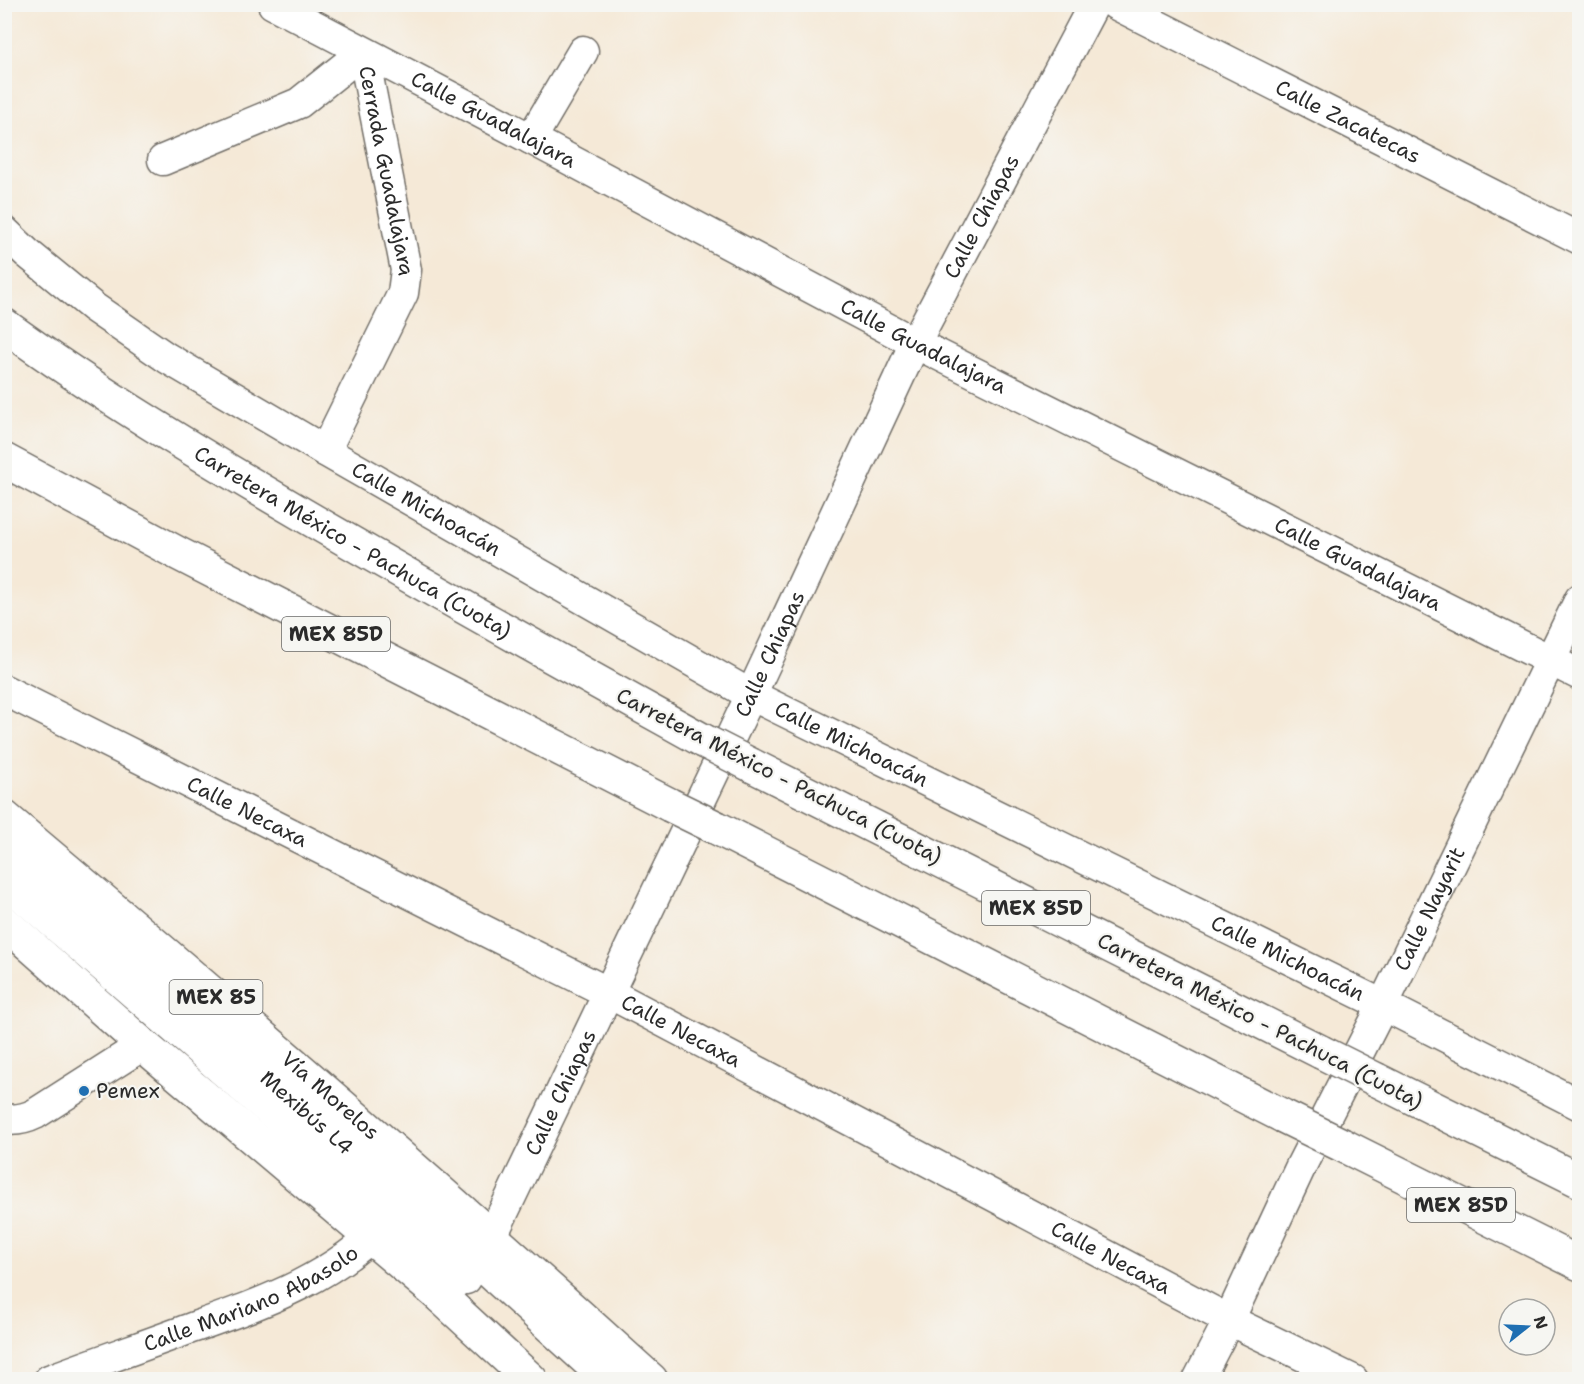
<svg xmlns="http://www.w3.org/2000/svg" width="1584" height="1384" font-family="'Shantell Sans',sans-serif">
	<rect width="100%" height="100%" fill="#f6f6f2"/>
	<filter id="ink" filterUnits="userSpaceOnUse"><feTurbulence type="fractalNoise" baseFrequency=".0167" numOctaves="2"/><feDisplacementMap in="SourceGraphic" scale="12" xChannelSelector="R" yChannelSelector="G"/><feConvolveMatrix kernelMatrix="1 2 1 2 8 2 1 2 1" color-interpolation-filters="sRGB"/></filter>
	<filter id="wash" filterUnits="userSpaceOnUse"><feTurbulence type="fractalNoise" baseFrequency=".008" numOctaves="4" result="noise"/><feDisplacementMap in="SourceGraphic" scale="24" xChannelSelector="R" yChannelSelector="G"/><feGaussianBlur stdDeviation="1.35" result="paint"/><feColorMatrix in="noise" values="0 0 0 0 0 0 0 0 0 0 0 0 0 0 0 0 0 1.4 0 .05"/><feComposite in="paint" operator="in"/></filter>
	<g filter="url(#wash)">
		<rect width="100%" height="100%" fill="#f5e9d7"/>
	</g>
	<g filter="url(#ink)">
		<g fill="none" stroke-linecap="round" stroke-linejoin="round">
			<defs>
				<g id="minor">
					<path id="s1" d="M273,4l258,135 384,204 665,332"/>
					<path id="s2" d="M1115,4l465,235"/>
					<path d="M531,139l52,-88"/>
					<path id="s3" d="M163,160l136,-57 64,-51 43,218 -3,23 -78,158"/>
					<path id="s4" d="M4,231l23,22 66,54 74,51 158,93 426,244 632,310 197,100"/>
					<path id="s5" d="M4,690l605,303 620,327 124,60"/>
					<path id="s6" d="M4,848l470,411 133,121"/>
					<path d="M4,881l387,336 75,62"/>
					<path d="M4,1119c12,2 21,0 31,-5l108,-69"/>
					<path id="s7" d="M492,1236l259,-541 164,-352 179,-339"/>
					<path id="s8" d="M49,1380c45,-17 91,-33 137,-50 73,-26 147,-50 201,-109"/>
					<path id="s9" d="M1198,1380l31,-60 72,-154 82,-161 197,-406"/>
				</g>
				<g id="major">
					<path id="s10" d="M4,817c219,184 435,371 647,563"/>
					<path d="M4,922l139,123 298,252 90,83"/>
					<path d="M441,1297l51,-61"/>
				</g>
				<g id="highway">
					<path id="s11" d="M4,325c95,69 195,129 296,188 133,78 269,153 404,228"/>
					<path d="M4,460l175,94 491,251"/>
					<path d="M751,765l570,287"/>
					<path d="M717,828l566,288"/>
					<path d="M1377,1080l203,101"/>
					<path d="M1342,1145l238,119"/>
				</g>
			</defs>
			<use href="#minor" stroke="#726e67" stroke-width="33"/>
			<use href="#major" stroke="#726e67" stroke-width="36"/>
			<use href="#highway" stroke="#726e67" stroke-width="36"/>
			<use href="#minor" stroke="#fff" stroke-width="30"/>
			<use href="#major" stroke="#fff" stroke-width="33"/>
			<use href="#highway" stroke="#fff" stroke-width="33"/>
			<defs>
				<path id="highway-bridge" d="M704,741l47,24
					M670,805l47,23
					M1321,1052l56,28
					M1283,1116l59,29"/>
			</defs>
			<use href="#highway-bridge" stroke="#726e67" stroke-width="36" stroke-linecap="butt"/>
			<use href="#highway-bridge" stroke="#fff" stroke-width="33"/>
		</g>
	</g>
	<circle fill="#1f6fb2" stroke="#f6f6f2" stroke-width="2" cx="84" cy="1091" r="6"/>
	<g text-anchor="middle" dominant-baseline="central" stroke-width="4.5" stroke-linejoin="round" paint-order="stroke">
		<g fill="#f6f6f2" stroke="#686867" stroke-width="1.5">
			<rect x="282" y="617" width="108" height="34" rx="4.5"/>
			<rect x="982" y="891" width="108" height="34" rx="4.5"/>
			<rect x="169.5" y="980" width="93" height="34" rx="4.5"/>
			<rect x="1407" y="1188" width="108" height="34" rx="4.5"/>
		</g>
		<g font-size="20" font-weight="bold" fill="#2b2b2b">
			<text x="336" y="634">MEX 85D</text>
			<text x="1036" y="908">MEX 85D</text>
			<text x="216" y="997">MEX 85</text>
			<text x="1461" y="1205">MEX 85D</text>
		</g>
		<g font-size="21" fill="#2b2b2b" stroke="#f6f6f2">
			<text stroke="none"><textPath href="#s1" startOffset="249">Calle Guadalajara</textPath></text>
			<text stroke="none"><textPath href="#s2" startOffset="261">Calle Zacatecas</textPath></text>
			<text stroke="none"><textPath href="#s3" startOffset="351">Cerrada Guadalajara</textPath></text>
			<text stroke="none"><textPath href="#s7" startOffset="1131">Calle Chiapas</textPath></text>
			<text stroke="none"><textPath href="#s1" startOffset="735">Calle Guadalajara</textPath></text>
			<text stroke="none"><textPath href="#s4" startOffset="507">Calle Michoacán</textPath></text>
			<text stroke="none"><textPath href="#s11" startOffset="411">Carretera México - Pachuca (Cuota)</textPath></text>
			<text stroke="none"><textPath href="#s1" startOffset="1221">Calle Guadalajara</textPath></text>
			<text stroke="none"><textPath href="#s7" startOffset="645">Calle Chiapas</textPath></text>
			<text stroke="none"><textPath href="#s4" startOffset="993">Calle Michoacán</textPath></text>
			<text transform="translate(779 776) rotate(27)">Carretera México - Pachuca (Cuota)</text>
			<text stroke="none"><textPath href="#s5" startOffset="272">Calle Necaxa</textPath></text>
			<text stroke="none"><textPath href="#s9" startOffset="525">Calle Nayarit</textPath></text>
			<text stroke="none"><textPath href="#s4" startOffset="1479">Calle Michoacán</textPath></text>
			<text transform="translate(1260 1021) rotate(27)">Carretera México - Pachuca (Cuota)</text>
			<text stroke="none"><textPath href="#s5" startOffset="758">Calle Necaxa</textPath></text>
			<text stroke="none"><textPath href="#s7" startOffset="159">Calle Chiapas</textPath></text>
			<text stroke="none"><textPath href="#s10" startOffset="429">Vía Morelos</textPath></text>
			<text stroke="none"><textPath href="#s6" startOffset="402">Mexibús L4</textPath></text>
			<text stroke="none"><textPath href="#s5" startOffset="1244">Calle Necaxa</textPath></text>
			<text stroke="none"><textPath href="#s8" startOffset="218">Calle Mariano Abasolo</textPath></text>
		</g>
		<g font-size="21" fill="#2b2b2b" stroke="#f6f6f2" text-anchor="start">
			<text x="96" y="1091">Pemex</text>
		</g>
	</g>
	<rect width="1584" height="1384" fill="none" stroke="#f6f6f2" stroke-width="24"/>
	<g transform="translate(1527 1327) rotate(72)"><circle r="28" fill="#f6f6f2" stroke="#a5a5a2" stroke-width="1.5"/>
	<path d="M0-4.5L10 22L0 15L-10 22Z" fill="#1f6fb2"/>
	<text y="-9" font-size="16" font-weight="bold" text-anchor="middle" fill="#2b2b2b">N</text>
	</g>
</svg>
